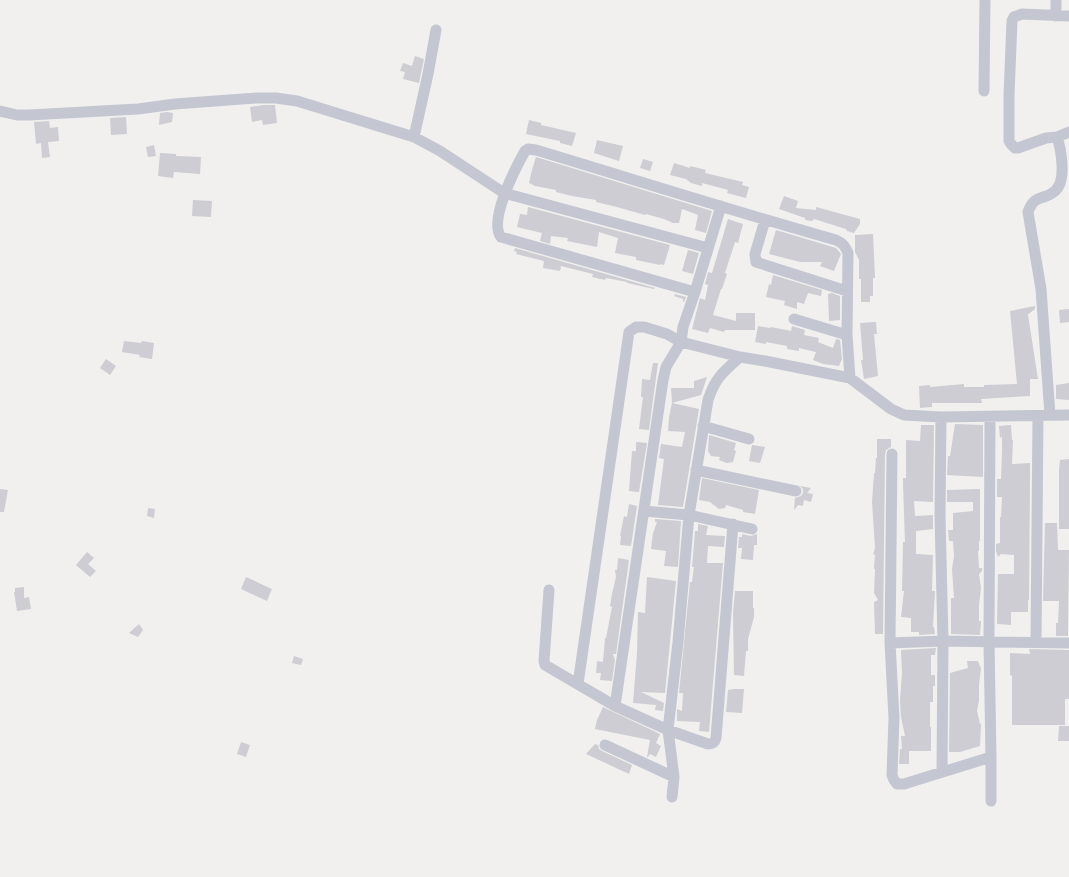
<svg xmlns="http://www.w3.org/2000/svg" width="1069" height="877" font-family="Poppins,sans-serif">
	<rect width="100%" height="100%" fill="#f1f0ef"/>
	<path fill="#cdcdd3" d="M415,56l9,3 -5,24 -16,-4 2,-7 -5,-1 3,-8 9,3z
		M263,105h12l2,18 -14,2 -1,-5 -10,2 -2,-15z
		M167,112l6,1 -1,9 -13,3 1,-12z
		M126,117l1,17 -16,1 -1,-17z
		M529,120l12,3v2l35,8 -4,13 -12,-3v-2l-34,-7z
		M49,121l1,7 8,-1 1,14 -11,1 2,15 -8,1 -1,-15 -5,1 -2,-22z
		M597,140l26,6 -4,15 -25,-8z
		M154,145l2,11 -8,1 -2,-10z
		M160,153l16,1v2l25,1 -1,17 -26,-2 -1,6 -15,-2z
		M536,157l176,54 -6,22 -11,-3 3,-15 -16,-6 -3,14h-6l-9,-4 -18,-5 -1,1 -28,-8 -21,-5v-2l-24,-4 -16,-4v-2l-21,-4 -6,-3 3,-13z
		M643,159l10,3 -3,9 -10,-3z
		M674,163l16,5v-2l16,4 -1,3 38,9 -1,3 7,2 -3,11 -19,-5 1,-3 -26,-7v3l-11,-3 -5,-4 -16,-4z
		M784,196l14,5 -2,7 20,2v-3l44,12v5l-6,9 -7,-2 -1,-2 -32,-10 -2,2 -7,-1v-2l-26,-9z
		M193,200l19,1 -1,16 -19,-1z
		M528,207l142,38 -6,20 -4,-1v1l-24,-5v-3l-21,-4 3,-15 -19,-6 -2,15 -30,-6 1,-3 -17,-2 -1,8 -10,-3 2,-8 -25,-6 3,-13 7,1z
		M728,219l15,5 -5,19 -3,-1 -10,31 2,1 -5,15h-1l-8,26 23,6v-8h19v17h-30l-1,2 -14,-4 -2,5 -16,-4 8,-31 5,2 3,-15 -3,-1 3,-12 4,1z
		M776,230l60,18 5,6 -7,17 -14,-5 2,-4h-22l-31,-8z
		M873,234l2,44h-2v18h-3v6h-9v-23h-2v-19l-4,-8v-17z
		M515,248l140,40 -1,1 -27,-6v-1l-21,-4 -1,2 -13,-3 1,-3 -32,-8 -1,5 -17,-3 1,-7 -28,-7 1,-2 -3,-1z
		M688,250l11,3 -6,21 -11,-3z
		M773,275l49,15 -1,6 -13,-3 -4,11 -7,-2v7l-13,-4 1,-4 -19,-4 3,-13 2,1z
		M832,293l8,3v24l-11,1 -1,-27z
		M675,294l11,3 -2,5h-1v-3l-9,-3z
		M1035,306v3l-9,7 2,-1 10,64h-8v17l-49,3 1,4h-50v4l-12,1 -1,-22 11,-1v2l34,-3v3h20v-2l33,-1 -7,-73z
		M1069,309v13l-9,1 -1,-13z
		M876,322l1,12h-3l4,42 -14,3 -3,-19h2l-3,-37z
		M758,326l12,2 1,-1 20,4 1,-5 13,4 -1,5 15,3 -1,4 15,6 3,-9 4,1 2,19 -3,7 -16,-2 -10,-4 3,-8 -17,-4v3l-12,-2v-3l-21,-4v2l-11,-2z
		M124,341l17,2 1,-2 12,2 -2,16 -13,-2 1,-2 -18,-3z
		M106,359l10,7 -6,9 -10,-7z
		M653,363h5l-9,67 -10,-1 4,-32h-2l1,-18 8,1z
		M707,377l-6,18 -29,8 27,6 -16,98 -25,-2 6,-46 -5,-1 2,-14 21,3 3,-15 -17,-1 1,-14 3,-14 -1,-15h23v-7z
		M1069,383v17l-13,-1v-14z
		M955,424l28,1v52l-36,-2 1,-19h2z
		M921,425h13l-1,77 -19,-1 1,15 18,-1v14l-17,2v23l17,1 -1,36h3l-2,36h1l1,7 -16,1v-3h-8v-14l-10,-1 3,-26h-2l1,-49h2l-2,-58v-6h3v-38l14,1z
		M1011,425l1,15h1l-1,24 18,-1v15l-1,122h-1v12h-17v13l-14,-1 1,-50h16v-19l-13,-1 -3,3 -2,-6v-7l4,-1v-26h1l1,-20h-5v-18h4l1,-28v-14l-2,1 -1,-12z
		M709,435l27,8 -2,7 2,1 -3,11 -6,1 -8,-3 1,-3 -9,-1 -3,-5z
		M877,439h14v8l-5,3 -1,4 -2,180h-8l-1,-32 4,-2 -4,-7 1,-24h-1l1,-15 -2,1 2,-7 -3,-46 2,-29h1l1,-15h1z
		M636,442l11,1 -8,49 -10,-1 3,-40h4z
		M752,445l13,2 -5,16 -11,-2z
		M1069,459v70h-10v-59l1,-10z
		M702,478l57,12 -4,24 -12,-2v-2l-17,-5 -1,3 -6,1 -9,-7 -11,-2z
		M800,486l11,2 -4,5 6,1 -2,8 -7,-2 -1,6 -5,-1 -4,5 1,-12 6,-2 2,-3v-4z
		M0,489l8,1 -4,22h-4z
		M980,489v52h-1v10h-1l1,17h3v3l-3,3 2,14 -2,17v16h2l-1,14 -29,-1v-36h3l-2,-29 2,-13 -1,-15h-4l-1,-11h5v-17l20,-2v-9h-26v-12z
		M629,504l8,2 -6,40 -11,-1 1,-9h-1l4,-20 3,1z
		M148,508l7,1 -1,9 -7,-2z
		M655,519l26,2 -3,46 -14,-1 2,-15 -15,-2 2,-16 4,-11h-2z
		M1045,523h12l1,27h11l-1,86h-12v-13h2l1,-22h-16z
		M698,524l10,2 -2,9 19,1 -1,11 -16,-1 -1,17h16l-14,169 -10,-1 1,-9 -23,-1v-12l5,2 1,-18h-4l11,-111h2l2,-15h-2l3,-36h3z
		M742,534l9,2 6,-2v11h-3l-1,15 -12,-1 1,-11h-4l1,-11h3z
		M87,552l7,6 -6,6 8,7 -6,6 -14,-12z
		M618,558l11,2 -13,94h-3l2,6 -3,21 -12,-1 1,-7h-5l1,-12 6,1 2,-24h1l6,-31 -2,-1 2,-12 4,-17 -1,-7h2z
		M246,577l26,12 -5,12 -26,-12z
		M647,577l29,4 -11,112 -24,-1 23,11 -1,8 -8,-1 1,-5 -23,-2 4,-50 1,-41 7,1z
		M24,587v11l5,-1 2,12 -14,2 -3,-19h1v-4z
		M735,591h18v17h1v9l-6,22v12h-2l-2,25 -10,-1 -1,-62z
		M139,624l4,6 -5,7 -9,-4z
		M936,648l-1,7h-4v20h4v11h-2v16h-3v25h1v24h-22v13h-10l1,-15h2l-1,-13h4l-4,-19 -1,-16 2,-28 -1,-23z
		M1029,649l40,1v49h-4v26h-53v-49l-2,-1v-22l20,1z
		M294,656l9,3 -2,6 -9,-2z
		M967,661h11l3,8 -2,16v15l-2,11 3,13h1l-1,22 -20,6h-11l1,-79 18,-5z
		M734,689h10l-2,24 -16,-1 2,-22z
		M603,707l57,27 -4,9 5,3 -5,11 -6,-3 -2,3h-1l3,-17 -55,-11 2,-9z
		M1059,726h10v15h-11z
		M241,742l9,3 -4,12 -9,-3z
		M595,744l3,1 1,4 3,2 30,14 -3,9 -43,-20z"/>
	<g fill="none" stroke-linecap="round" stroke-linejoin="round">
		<path stroke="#c4c7d2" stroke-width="11" d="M1056,16v-16
			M984,91l1,-91
			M0,111l17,4h12l109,-6 37,-5 82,-6h19l21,3 117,36 26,14 64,42 204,55
			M414,137l14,-63 8,-44
			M1057,137l-11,1 -28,10h-3l-4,-4 -2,-3v-46l3,-74 2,-4 8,-3 47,2
			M721,206l-26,86 -194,-55c-13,-16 15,-70 24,-86l3,-2 8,1c100,30 200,62 300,90 7,3 9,6 12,13l-1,82 3,43
			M765,220l-10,34 1,8 91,29
			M794,319l53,16
			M1050,415l-9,-126 -13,-77c7,-19 16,-11 27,-21 12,-10 6,-42 2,-54l12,-5
			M941,417l-1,98 3,126 -1,131
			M990,417l-1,225 2,115
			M703,426l46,13
			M892,454l-2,189 4,75 -2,57 2,5 3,4h7l87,-27v44
			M696,470l100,21
			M644,511l45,4 63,14
			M549,590l-5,71 1,4 70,41 53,24 40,14c5,0 7,-2 8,-6l17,-214
			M1036,641l2,-225
			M890,643l53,-2 126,2
			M578,684l51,-352 7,-5h8l23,7 14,8 59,15
			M615,706l48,-326 3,-13 15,-25 2,-15 12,-35
			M605,745l69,32
			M672,797l2,-20 -6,-47 10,-88 11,-127 19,-115c7,-22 15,-28 32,-43l25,4 85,17 41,31 13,6 37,2 128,-2"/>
	</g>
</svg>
